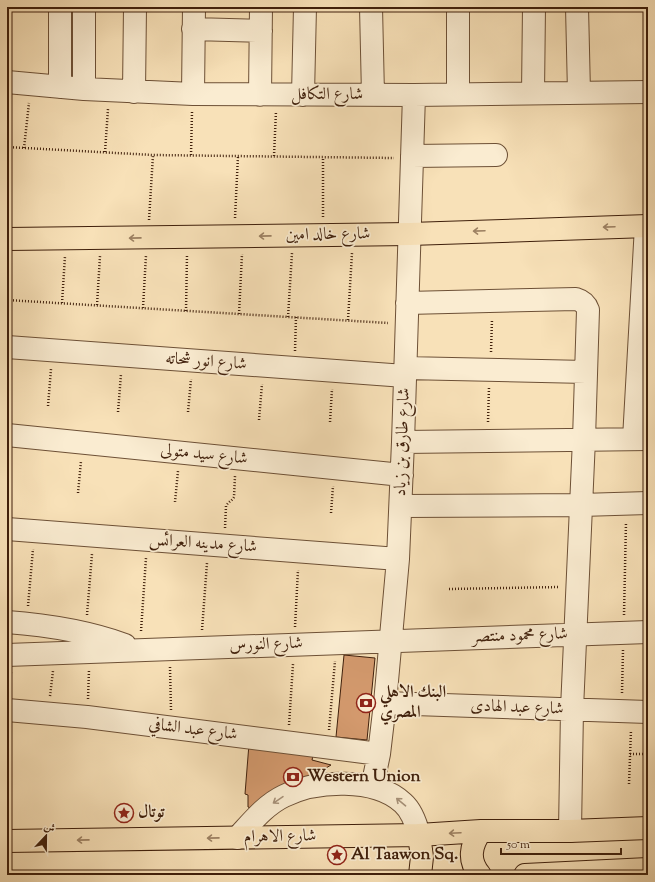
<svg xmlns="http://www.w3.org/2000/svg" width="655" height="882" font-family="'Sorts Mill Goudy',Amiri,serif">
	<rect width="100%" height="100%" fill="#f8e1b8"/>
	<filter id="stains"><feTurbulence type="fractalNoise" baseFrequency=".005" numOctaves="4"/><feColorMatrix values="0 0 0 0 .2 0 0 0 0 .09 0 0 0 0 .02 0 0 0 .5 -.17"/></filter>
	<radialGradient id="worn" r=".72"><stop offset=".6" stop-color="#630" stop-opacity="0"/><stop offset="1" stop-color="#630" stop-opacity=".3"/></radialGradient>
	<path fill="#d49a6e" stroke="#3f1f0b" d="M344,655l31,3 -8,82 -31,-3z
		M249,744l65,7 -2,9 19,5 -75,45 -8,-3v-12l-3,-1z"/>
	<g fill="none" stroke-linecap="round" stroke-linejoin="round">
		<defs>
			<path id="minor" d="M60,7v80
				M84,7v82
				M371,7l2,88
				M458,7v87
				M577,7l2,86
				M193,29l68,2
				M7,82l77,7 109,5 221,1 234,-3
				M134,92l1,-85
				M533,93l1,-86
				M193,94l1,-87
				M260,95l1,-88
				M303,95l2,-88
				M412,156l84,-1
				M407,303l169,-4c7,2 10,5 12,11l-4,129 -12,270 -2,122
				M7,347l398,29
				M405,368l181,4
				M7,435l395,40
				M634,439l12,-213
				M403,442l245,-3
				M401,506l180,-1 67,-2
				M7,529l391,30
				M7,622c40,3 80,9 118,23
				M7,655l641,-23
				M385,703l263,9
				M7,710l80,7 292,37
				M372,787l7,-33 6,-51 13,-144 5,-117 11,-347
				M237,838c14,-15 28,-33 47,-42 32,-16 91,-19 119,7 9,8 13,20 16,32"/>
			<path id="major" d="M7,239l403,-5 238,-8
				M419,835l3,22 -2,18
				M7,841l412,-6 62,-4h89l78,-3
				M480,875c-12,-14 -10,-29 1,-44
				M525,875l123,-6"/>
		</defs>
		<use href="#minor" stroke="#6d5036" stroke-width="24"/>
		<use href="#major" stroke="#3f1f0b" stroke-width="24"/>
		<path stroke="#3f1f0b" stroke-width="2.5" stroke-dasharray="1 2" stroke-linecap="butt" d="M7,147l146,8 241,3
			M24,148l5,-45
			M105,152l3,-43
			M191,155l1,-43
			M274,156l2,-45
			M323,217v-60
			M235,218l3,-62
			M149,220l4,-65
			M7,300l381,23
			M62,303l3,-47
			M97,305l3,-49
			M143,308l3,-53
			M186,311l1,-56
			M239,314l3,-60
			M288,317l4,-64
			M348,320l4,-67
			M295,351l1,-34
			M491,352l1,-33
			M48,406l3,-37
			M118,412l3,-38
			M188,412l3,-33
			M259,420l3,-36
			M330,422l2,-33
			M488,422l1,-35
			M78,493l3,-32
			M175,502l3,-31
			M331,513l2,-27
			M225,528l1,-22c2,-4 6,-5 8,-9l1,-21
			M449,589l110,-2
			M28,606l5,-57
			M87,615l5,-61
			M624,615l2,-93
			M295,627l3,-57
			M202,630l5,-67
			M141,631l5,-73
			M170,667l1,43
			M9,691l2,-19
			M622,693l1,-43
			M50,696l3,-25
			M88,699l1,-29
			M289,725l4,-61
			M329,730l6,-69
			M630,754h18
			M629,784l2,-54"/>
		<use href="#minor" stroke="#faecd1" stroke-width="22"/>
		<use href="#major" stroke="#f8e1b8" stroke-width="22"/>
	</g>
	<defs><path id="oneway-shaft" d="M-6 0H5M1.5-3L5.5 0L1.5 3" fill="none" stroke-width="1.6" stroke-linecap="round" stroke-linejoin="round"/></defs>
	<g stroke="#9c8062">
		<use href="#oneway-shaft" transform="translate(609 227) rotate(178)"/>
		<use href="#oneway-shaft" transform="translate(479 231) rotate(178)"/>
		<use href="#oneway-shaft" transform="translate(265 236) rotate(179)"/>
		<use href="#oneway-shaft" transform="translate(135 238) rotate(179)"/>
		<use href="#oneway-shaft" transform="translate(455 833) rotate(177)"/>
		<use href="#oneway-shaft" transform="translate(213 838) rotate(179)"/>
		<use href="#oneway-shaft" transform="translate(83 840) rotate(179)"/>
	</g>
	<g stroke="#a69078">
		<use href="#oneway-shaft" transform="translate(278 800) rotate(146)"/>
		<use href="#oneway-shaft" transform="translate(401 802) rotate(-140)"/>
	</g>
	<defs>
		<symbol id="bank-ring" viewBox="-11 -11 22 22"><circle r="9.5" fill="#faecd1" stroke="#8f2418" stroke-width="1.5"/><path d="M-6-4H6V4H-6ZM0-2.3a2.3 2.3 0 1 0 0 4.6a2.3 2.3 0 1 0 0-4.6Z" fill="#8f2418"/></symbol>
		<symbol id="sight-ring" viewBox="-11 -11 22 22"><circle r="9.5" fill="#faecd1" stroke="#8f2418" stroke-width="1.5"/><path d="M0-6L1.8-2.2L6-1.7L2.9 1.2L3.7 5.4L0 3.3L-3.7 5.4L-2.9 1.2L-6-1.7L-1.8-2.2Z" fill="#8f2418"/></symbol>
	</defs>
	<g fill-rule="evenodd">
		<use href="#bank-ring" x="355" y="692" width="22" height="22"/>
		<use href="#bank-ring" x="282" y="766" width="22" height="22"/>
		<use href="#sight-ring" x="113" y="802" width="22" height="22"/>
		<use href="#sight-ring" x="326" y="844" width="22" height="22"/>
	</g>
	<g text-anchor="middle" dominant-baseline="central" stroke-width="3.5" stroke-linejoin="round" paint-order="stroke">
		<g font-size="17" fill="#3f1f0b" stroke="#faecd1">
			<text x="327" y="95">شارع التكافل</text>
			<text transform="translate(328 235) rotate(-1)">شارع خالد امين</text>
			<text transform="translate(206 362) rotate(4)">شارع انور شحاته</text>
			<text transform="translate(403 442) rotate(-88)">شارع طارق بن زياد</text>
			<text transform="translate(204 455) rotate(6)">شارع سيد متولى</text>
			<text transform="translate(203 544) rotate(4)">شارع مدينه العرائس</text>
			<text transform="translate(520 636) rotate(-2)">شارع محمود منتصر</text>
			<text transform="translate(266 645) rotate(-2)">شارع النورس</text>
			<text transform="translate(517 708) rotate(2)">شارع عبد الهادى</text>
			<text transform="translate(193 730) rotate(7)">شارع عبد الشافي</text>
			<text transform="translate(280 837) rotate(-1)">شارع الاهرام</text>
		</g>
		<g font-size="17" font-weight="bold" fill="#3f1f0b" stroke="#faecd1" text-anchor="start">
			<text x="380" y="693">البنك الاهلي<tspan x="380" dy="20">المصري</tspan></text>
			<text x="307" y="777">Western Union</text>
			<text x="138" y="813">توتال</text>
			<text x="351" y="855">Al Taawon Sq.</text>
		</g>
	</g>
	<rect width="655" height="882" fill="none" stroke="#f8e1b8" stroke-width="24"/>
	<rect x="8" y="8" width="639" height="866" fill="none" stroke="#3f1f0b" stroke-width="2"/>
	<rect x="12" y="12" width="631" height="858" fill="none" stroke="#3f1f0b"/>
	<g transform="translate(46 836) rotate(22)" stroke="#faecd1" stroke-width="3" paint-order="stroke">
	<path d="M0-3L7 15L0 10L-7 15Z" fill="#3f1f0b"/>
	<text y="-6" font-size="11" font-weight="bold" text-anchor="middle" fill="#3f1f0b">ش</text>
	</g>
	<path d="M501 848v6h120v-6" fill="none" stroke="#3f1f0b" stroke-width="2"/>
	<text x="507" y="848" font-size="12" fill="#3f1f0b" stroke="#faecd1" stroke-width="3" paint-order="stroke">50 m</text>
	<rect width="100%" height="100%" filter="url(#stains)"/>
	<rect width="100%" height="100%" fill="url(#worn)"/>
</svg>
